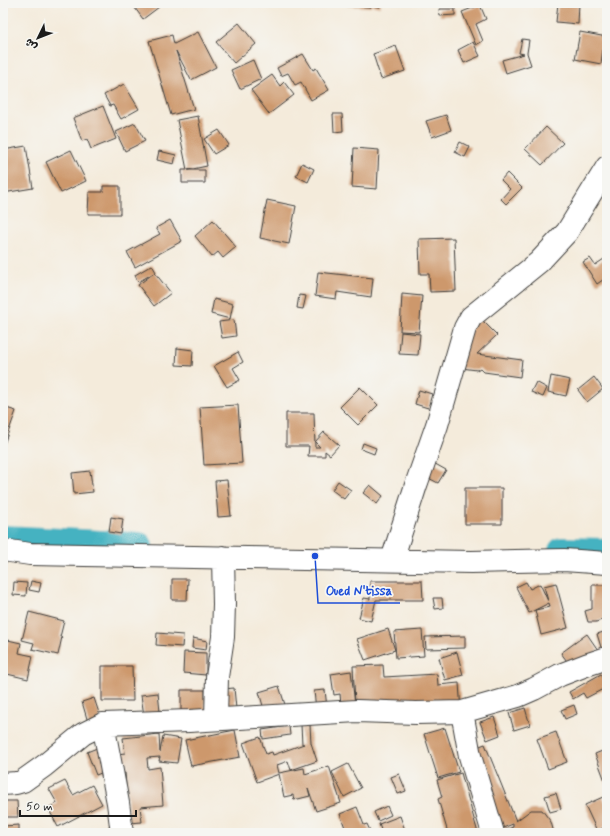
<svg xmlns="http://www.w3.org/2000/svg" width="610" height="836" font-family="Mynerve,'Playpen Sans Arabic',sans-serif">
	<rect width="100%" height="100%" fill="#f6f6f2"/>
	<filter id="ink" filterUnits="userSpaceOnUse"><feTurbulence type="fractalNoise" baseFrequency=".025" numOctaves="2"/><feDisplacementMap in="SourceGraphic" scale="8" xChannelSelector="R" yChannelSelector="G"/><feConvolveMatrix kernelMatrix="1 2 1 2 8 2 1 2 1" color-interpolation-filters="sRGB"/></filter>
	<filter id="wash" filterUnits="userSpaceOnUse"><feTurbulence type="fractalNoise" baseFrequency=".012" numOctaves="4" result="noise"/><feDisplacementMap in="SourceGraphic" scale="16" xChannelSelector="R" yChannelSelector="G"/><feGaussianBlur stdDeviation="0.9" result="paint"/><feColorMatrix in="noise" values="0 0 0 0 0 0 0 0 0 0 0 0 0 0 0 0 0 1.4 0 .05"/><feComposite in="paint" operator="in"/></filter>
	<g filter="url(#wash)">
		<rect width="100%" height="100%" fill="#f4ebdb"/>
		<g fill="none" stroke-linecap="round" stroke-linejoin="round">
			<path stroke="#44b2c1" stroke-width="28" d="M3,539l136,7
				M562,551l45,1"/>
		</g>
		<g id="blocks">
			<path fill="#cd986c" d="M134,3h22l3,4 -16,12 -11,-15z
				M347,3h34l-1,4 -9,-2v2l-24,-1z
				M558,3h21l-1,21 -22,-2z
				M480,5l6,14 -10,5 7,17 -7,4 -14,-33z
				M439,9h16v6l-15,1z
				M239,23l17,21 -22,19 -18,-21z
				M198,32l18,35 -25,13 -15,-29 18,58 -23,6 -22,-74 23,-6 2,9z
				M580,32l27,5v13l-4,-1 -2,15 -26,-5z
				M522,39l7,1 -2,13 4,12 -25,8 -4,-13 22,-6 -5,-1z
				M473,42l7,14 -16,7 -6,-13z
				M396,46l9,25 -24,8 -8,-25z
				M303,54l10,16 3,-2 13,22 -18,10 -10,-18 -6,3 -7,-12 -7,3 -4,-8z
				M253,60l8,19 -21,10 -9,-19z
				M272,75l8,11 4,-4 10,13 -25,19 -18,-24z
				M124,84l15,25 -18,10 -8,-14 -3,1 -6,-11z
				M103,106l13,33 -25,10 -4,-10 -5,2 -9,-23z
				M333,114h9l1,17 -9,1z
				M446,115l5,15 -19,7 -6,-16z
				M198,116l9,50 -19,4h17v13h-23v-13h5l-10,-50z
				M135,123l10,18 -20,10 -9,-19z
				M546,127l17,16 -21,22 -17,-16z
				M219,130l10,15 -15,9 -10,-15z
				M460,142l10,5 -5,10 -10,-5z
				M26,146l7,42 -30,5v-43z
				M354,148l25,2 -2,39 -25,-2z
				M71,150l15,31 -25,12 -15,-31z
				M159,151l17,4 -2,9 -17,-4z
				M302,163l12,6 -6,13 -12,-6z
				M507,173l15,15 -16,16 -5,-5 9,-10 -9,-9z
				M103,186h17v28h-32l1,-22h14z
				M267,200l29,6 -7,38 -29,-6z
				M3,203h1l1,12h-2z
				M170,220l12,21 -47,26 -8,-15 33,-18 -4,-6z
				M213,220l23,27 -13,11 -5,-6 -6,5 -17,-21z
				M454,238l2,53 -26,1 -1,-18h-9l-1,-35z
				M607,257v20l-10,7 -14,-22 7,-4 5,7z
				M152,265l4,7 -1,1 16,20 -17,13 -16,-21 16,-12 -16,9 -3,-7z
				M318,272l55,6 -2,19 -34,-5 -1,7 -21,-3z
				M402,294l20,2 -3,36 -19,-1z
				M299,295l7,1 -3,13 -6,-1z
				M214,299l19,5 -3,15 -19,-5z
				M477,315l20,20 -20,19 45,6 -2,17 -36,-5 -4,-4 -3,2 -24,-3z
				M234,320l2,16 -14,2 -3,-16z
				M401,332l19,2 -2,21 -19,-1z
				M177,348l16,2 -1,16 -16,-1z
				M238,352l5,10 -10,6 7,12 -13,7 -13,-21z
				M551,376l19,4 -4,16 -18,-4z
				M594,377l9,12 -16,13 -9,-12z
				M536,382l11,6 -4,9 -12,-5z
				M360,387l18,18 -20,20 -18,-18z
				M419,390l13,4 -4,14 -13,-4z
				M238,405l4,58 -38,2 -4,-58z
				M3,407l13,4 -13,36z
				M286,413h28l1,34h5l-5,-5 9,-10 15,13 -9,10 -5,-4v5h-17l1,-10h-23z
				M363,443l13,5 -2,6 -13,-5z
				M430,461l16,9 -8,13 -15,-8z
				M90,471l3,21 -19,2 -2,-21z
				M227,480l4,36 -13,1 -3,-36z
				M338,481l13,9 -7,9 -12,-9z
				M370,485l13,11 -6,8 -14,-11z
				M465,488h37v36h-37z
				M111,517l12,2 -2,15 -12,-2z
				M172,579h16l-1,21h-15z
				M31,581l10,2 -2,9 -10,-2z
				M370,581h52l1,19h-47l-5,21 -12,-3 5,-20 6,1z
				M14,582l13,1 -1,13 -13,-1z
				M526,582l4,7 10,-5 8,17 -4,-15 12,-3 12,45 -27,7 -6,-25 15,-3 -1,-4 -20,10 -13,-26z
				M592,585h15v23l-2,1 2,9 -11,4h-8l-3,-11 7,-2z
				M433,598h9l1,10 -8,1z
				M29,612l35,9 -4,16h2l-4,18 -26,-6 2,-6 -12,-3z
				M388,629l7,21 -30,10 -8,-21z
				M422,630l2,26 -28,2 -2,-26z
				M607,631v25l-3,1 -7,-23z
				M157,633l26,2 -1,12 -26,-2z
				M587,634l11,16 -21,25 -16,-22z
				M465,636v12l-39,1 -1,-12z
				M193,638l14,3 -1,9 -14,-2z
				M8,640l13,3 -2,10 14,3 -5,23 -25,-6v-11z
				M184,652l22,1v22l-23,-2z
				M457,652l6,23 -18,5 -6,-22z
				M383,665l1,12 53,-3 1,11 21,-2 2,28 -119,4 -2,-21 -6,1 -3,-21 20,-3 4,33 -2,-38z
				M102,666h30l1,35h-31z
				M601,674l6,10v3l-21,11 -3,-5 -10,6 -4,-7z
				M279,686l9,28 -21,6 -8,-28z
				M234,688l3,31 -21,2 -3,-31z
				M181,690h24l1,35h-25z
				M325,690l2,18 -11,1 -2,-18z
				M158,693l3,28 -16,2 -4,-28z
				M94,698l9,27 -13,4 -8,-27z
				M574,705l3,9 -12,5 -4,-9z
				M525,708l5,17 -16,5 -5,-17z
				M494,717l6,18 -13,5 -7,-18z
				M301,725h9l1,18 6,18 -26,9 -3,-9 -11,4 2,8 25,-5 1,6 24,-8 12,37 -25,8 -8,-23 2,8 -16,4 -1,-5 -9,2 -5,-23 -22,8 -14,-39 17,-6 6,17 6,-2 1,3 31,-11h-2z
				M289,726l1,9 -27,4 -1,-9z
				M445,728l14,44 -21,6 -14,-44z
				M235,730l5,27 -49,9 -6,-26z
				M556,732l11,30 -19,7 -11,-30z
				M159,734l1,18 3,-16 18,3 -4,24 -18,-2 1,-4 -13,1 1,11 12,-2 3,38 -23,2 2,15 -13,1 -4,-50 -6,1 -2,-20 8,-1 -2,-15z
				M485,744l31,77 15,-11h11l9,12 3,11h-58l17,-6v-3l-20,8 -26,-81z
				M102,746l9,23 -15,6 -9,-23z
				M607,749v37l-12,-32z
				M348,764l13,24 -17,9 -12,-25z
				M461,773l17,60h-30l-10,-34 4,-2 -5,-17z
				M399,774l7,17 -8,3 -7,-17z
				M65,781l8,14 19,-10 10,19 -44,23 -10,-19 9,-5 -8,-14z
				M556,793l5,16 -11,3 -5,-16z
				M603,797l4,8v21l-10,5 -12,-26z
				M3,801h14l1,16h-15z
				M387,806l4,9 -13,6 -4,-9z
				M357,807l7,18 3,-1 4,9h-24l-7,-19z
				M400,816l6,17h-24l-3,-9z
				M19,825v8h-16v-7z
				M113,826l3,7h-20z"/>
		</g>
	</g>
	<g filter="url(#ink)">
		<use href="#blocks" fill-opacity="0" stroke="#3c3b39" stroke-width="1"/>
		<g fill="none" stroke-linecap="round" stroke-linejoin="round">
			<defs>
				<path id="minor" d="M3,550l27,4 441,8 93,-2 43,3
					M392,560l24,-75 21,-60 28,-97 6,-11 68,-55 28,-30 40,-65
					M462,712l8,44 23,77
					M216,719l1,-42 6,-40 1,-33 -1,-47
					M103,724l15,79 4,30
					M3,784l13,-1 7,-2 21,-15 39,-32 20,-10 86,-3 168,-10 59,2 46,-1 56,-16 16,-7 26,-14 26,-10 21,-7"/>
			</defs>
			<use href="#minor" stroke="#3c3b39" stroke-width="24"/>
			<use href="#minor" stroke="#fff" stroke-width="22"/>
		</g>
	</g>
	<path fill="none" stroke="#1d4ed8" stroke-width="1.5" d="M315 556L318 603H400"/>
	<circle fill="#1d4ed8" stroke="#f6f6f2" stroke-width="1.5" cx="315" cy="556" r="4"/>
	<g font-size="13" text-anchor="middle" font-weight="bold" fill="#1d4ed8" stroke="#f6f6f2" stroke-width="3.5" stroke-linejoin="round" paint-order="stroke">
		<text x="359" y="595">Oued N'tissa</text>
	</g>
	<rect width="610" height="836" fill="none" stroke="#f6f6f2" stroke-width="16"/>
	<g transform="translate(38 38) rotate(227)" stroke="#f6f6f2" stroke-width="3" paint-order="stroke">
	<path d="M0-3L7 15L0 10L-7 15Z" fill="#1c1c1c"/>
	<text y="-6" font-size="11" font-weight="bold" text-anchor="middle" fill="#1c1c1c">ش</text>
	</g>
	<path d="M20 810v6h116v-6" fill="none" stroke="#1c1c1c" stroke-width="2"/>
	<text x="26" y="810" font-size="12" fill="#1c1c1c" stroke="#f6f6f2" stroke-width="3" paint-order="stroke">50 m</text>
</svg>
